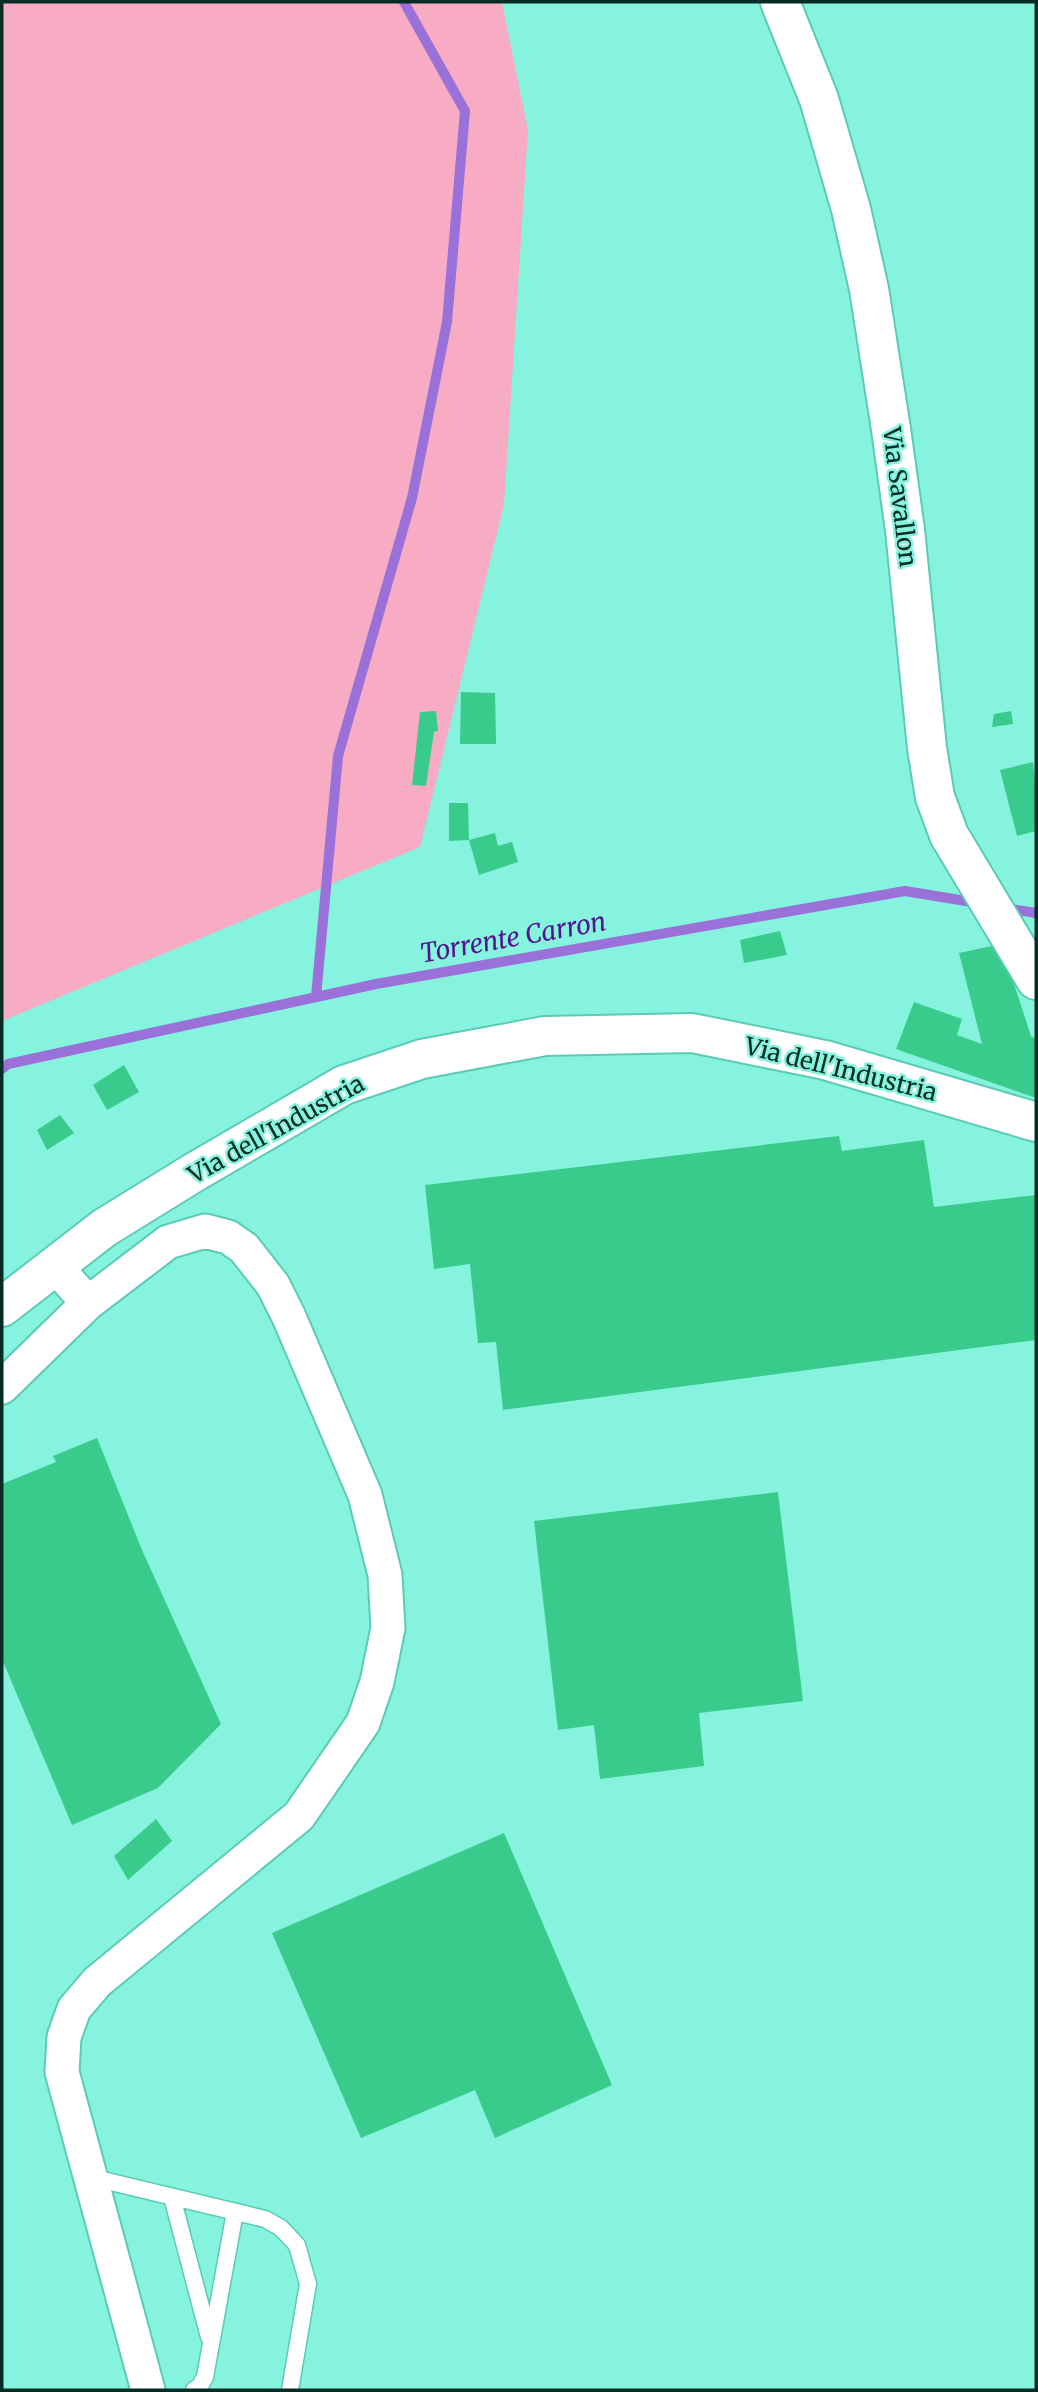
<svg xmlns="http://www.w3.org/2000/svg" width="1038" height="2392" font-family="Merriweather,serif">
	<rect width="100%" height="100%" fill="#86f3de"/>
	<path fill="#f8acc3" d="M2,2h500l26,128 -24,375 -84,342 -418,174z"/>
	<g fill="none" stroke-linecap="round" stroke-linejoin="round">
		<path stroke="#9971d8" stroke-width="10" d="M1005,908l31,5
			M316,997l22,-241 74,-258 35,-176 18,-211 -61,-109
			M2,1069l6,-5 368,-80 529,-93 73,12"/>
	</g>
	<path fill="#39cb8c" d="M461,692l34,1 1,51h-36z
		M436,711l2,20 -4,1 -8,54 -14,-1 8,-73z
		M1011,711l2,13 -21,3 2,-13z
		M1033,762l3,31v38l-19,5 -17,-66z
		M449,803h19l1,37 -20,1z
		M495,833l3,13 14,-4 6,20 -39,13 -10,-35z
		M780,931l7,24 -43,8 -4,-23z
		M1001,944l30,92 5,3v59l-140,-49 18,-47 48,17 -5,16 25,9 -23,-91z
		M124,1065l15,27 -32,18 -14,-25z
		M60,1115l14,18 -27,17 -10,-20z
		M839,1136l3,15 82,-11 10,67 102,-12v145l-533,70 -7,-68 -18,1 -8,-79 -36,5 -9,-84z
		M97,1438l45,112 79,174 -63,64 -86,37 -70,-166v-175l54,-22 -3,-6z
		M778,1492l25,209 -104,12 5,53 -104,13 -6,-54 -36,5 -24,-209z
		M156,1819l16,22 -44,39 -14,-24z
		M504,1833l108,252 -117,53 -20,-48 -114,48 -89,-205z"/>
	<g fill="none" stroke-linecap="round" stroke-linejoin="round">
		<defs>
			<path id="service" d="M90,2177l175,42 16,9 16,17 11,39 -18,106
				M172,2197l37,140
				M194,2390l6,-4 5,-9 30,-165"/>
			<path id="minor" d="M55,1266l33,37 80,-61 37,-11 23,6 16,11 29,37 16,32 76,178 20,80 3,53 -11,54 -14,41 -64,93 -202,166 -23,27 -10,28 -2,35 86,318
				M2,1387l86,-84"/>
			<path id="tertiary" d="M2,1307l102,-79 89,-55 151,-88 78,-26 123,-23 147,-3 133,27 211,62"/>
			<path id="secondary" d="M780,2l39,97 32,110 18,80 22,140 14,101 22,218 8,49 14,38 87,145"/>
		</defs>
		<use href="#service" stroke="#5bcbb7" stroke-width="19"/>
		<use href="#minor" stroke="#5bcbb7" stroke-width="37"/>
		<use href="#tertiary" stroke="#5bcbb7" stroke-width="42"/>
		<use href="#secondary" stroke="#5bcbb7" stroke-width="42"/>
		<use href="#service" stroke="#fff" stroke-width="16"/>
		<use href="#minor" stroke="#fff" stroke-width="33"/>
		<use href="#tertiary" stroke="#fff" stroke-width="38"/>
		<use href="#secondary" stroke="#fff" stroke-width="38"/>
	</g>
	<g text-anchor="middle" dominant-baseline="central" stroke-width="5" stroke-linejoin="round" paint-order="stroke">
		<g font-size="24" fill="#062c26" stroke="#86f3de">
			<text transform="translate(900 497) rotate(83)">Via Savallon</text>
			<text transform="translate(841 1069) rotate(14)">Via dell'Industria</text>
			<text transform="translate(276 1129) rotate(-29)">Via dell'Industria</text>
		</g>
		<g font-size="26" font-style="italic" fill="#541492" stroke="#86f3de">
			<text transform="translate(513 937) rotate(-10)">Torrente Carron</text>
		</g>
	</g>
	<rect width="1038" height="2392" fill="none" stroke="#062c26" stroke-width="7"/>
</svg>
